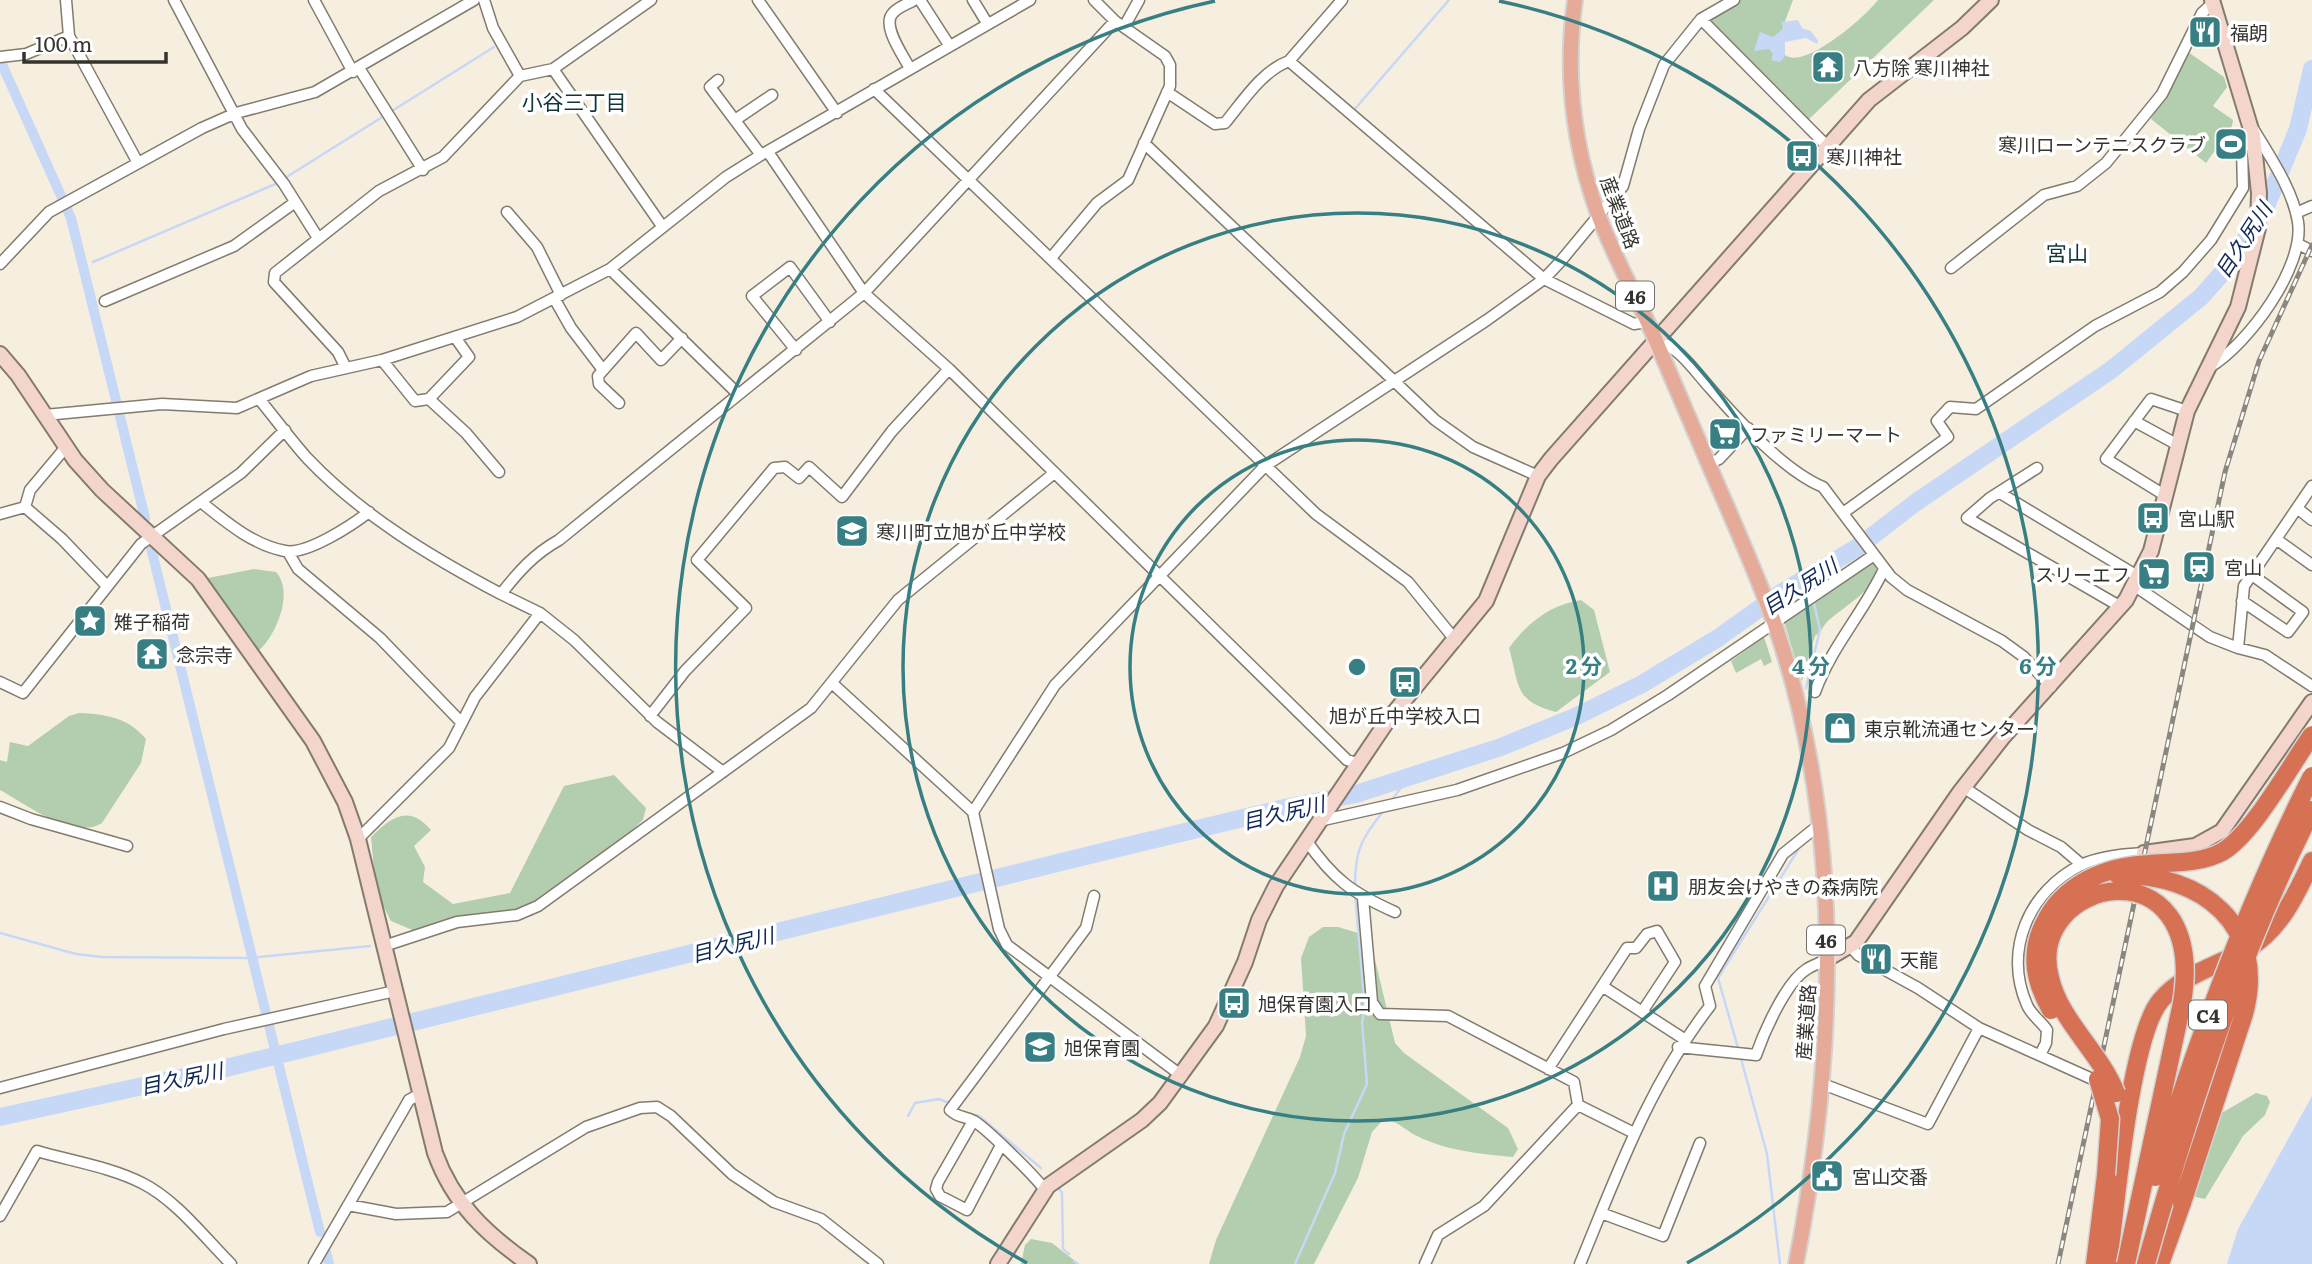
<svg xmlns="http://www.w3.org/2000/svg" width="2312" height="1264" font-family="Literata,'Noto Sans JP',serif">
	<rect width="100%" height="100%" fill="#f6efe0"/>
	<path fill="#b2ceae" d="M1723,0h70l-9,24 -5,26c3,2 6,6 10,7 22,7 76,-40 89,-57h56l-127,121 -100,-102z
		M2188,52l36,25 3,10 -14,19 20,14 -1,6 -26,37 -55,-44z
		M1873,561l7,9c-12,24 -31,33 -51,50 -6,5 -7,12 -14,16l-13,45 -18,-60z
		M254,569l22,3c19,21 -1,67 -21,82 -30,-23 -46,-38 -47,-76z
		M1581,600l13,10 16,62 -54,40c-42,-11 -36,-25 -47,-64 18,-25 41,-43 72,-48z
		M1764,637l8,25 -8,4 -3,-7 -25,14 -5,-12z
		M79,713c27,1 50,5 67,26l-5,24 -39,60c-29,18 -76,-19 -102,-33v-30l7,2 3,-20 18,4 41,-30z
		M614,775l32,33 -3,12 -63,59 -48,37 -58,4 -59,11 -24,-10 -15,-29 -5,-55c20,-20 38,-33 60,-7l-17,16 11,21 -2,15 30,22 57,-11 54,-107z
		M1323,927h15l20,6 14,14 23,96 9,10 104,75 10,21 -5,8c-32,-3 -66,-6 -96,-21 -13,-6 -18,-15 -33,-17l-12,13 -14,46 -44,86h-105l7,-24 84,-183 6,-21 -5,-78 8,-21z
		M2256,1093l11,3 3,6 -5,13 -22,21 -38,63 -9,-2 -29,-21 39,-54z
		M1031,1239l21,4 27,21h-58l4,-19z"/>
	<path fill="#c7d8f7" d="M1798,20l4,8 9,3 7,10 -1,3 -11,-6 -21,4v14l-5,6 -9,-2 2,-6 -4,-5 -15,2 6,-19 13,5 11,-9 -3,-6z
		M2312,1096v168h-85l11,-35z"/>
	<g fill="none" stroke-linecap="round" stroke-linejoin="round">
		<path stroke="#c7d8f7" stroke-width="2.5" d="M1354,110l95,-110
			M285,178l209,-131
			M93,262l187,-80
			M1808,576l3,17
			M1806,688l14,-58 -7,-31
			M1391,801l17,-23
			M1355,888c0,-39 6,-49 30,-79
			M0,933l76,21 26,3 147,1 121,-12
			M1738,1048l-20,-70 80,-128
			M1740,1055l27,99 13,110
			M971,1114l8,2 62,52
			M908,1116l7,-13 24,-4 10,4
			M1058,1187l4,6 1,56 6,5
			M1074,1261l4,3
			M1295,1264l40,-91 9,-39 23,-50 -5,-62 3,-14 -10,-114"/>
		<path stroke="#c7d8f7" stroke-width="10" d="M0,60l71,158 74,300
			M150,544l170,688
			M326,1252l3,12"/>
		<path stroke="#c7d8f7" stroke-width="18" d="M0,1117l226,-49 872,-215 186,-45 72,-14 145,-47 76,-31 65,-32 76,-46 63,-45 77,-46 57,-44 196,-133 90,-73 31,-35 35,-58 31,-75 14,-60"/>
		<defs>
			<path id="street" d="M66,0l3,36 69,127
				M174,0l68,129 42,55 34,54
				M314,0l39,72
				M484,0l9,28 27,48
				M758,0l79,113
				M920,0l29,45
				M973,0l14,23
				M1701,19l125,126
				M1124,27l15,-27
				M0,57l26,-3 43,-18
				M1289,61l255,218 90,45 13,-2
				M909,67c-6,-12 -28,-42 -16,-54 5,-6 15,-9 21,-13
				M359,68l64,102
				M553,69l109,157
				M718,80l-8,7 51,68
				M874,89l442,425 92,68 48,59
				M1167,92l48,32 10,-1c18,-22 37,-52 64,-62l53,-61
				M735,120l37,-25
				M1144,143l291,277 38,27 65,29
				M768,152l96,141 85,76 398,391 10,3
				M507,212l30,35 24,48
				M2296,213l16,-7
				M2300,245l12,6
				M1051,258l46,-55 31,-23 42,-94v-21l-5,-9 -50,-35 -21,-21
				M0,264l49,-52 153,-84 34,-15 79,-21 159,-92
				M1951,268l93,-73 33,-9 29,-23 56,-69 40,-81 11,-10
				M610,269l128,125
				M554,298l17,30 32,42
				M105,301l129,-55 60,-43
				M1655,339c25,9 38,30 55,49 29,33 73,82 113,99l68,90 16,13 95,51 22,16 27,30
				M796,350l-44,-54 38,-29 40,55
				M382,360l33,41 14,-2 40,-42 -14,-20
				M2210,367c38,-23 95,-100 88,-145 -5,-32 -28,-65 -44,-92
				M346,368l-8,-16 -64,-70 1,-9 104,-82 64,-34 77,-81 33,-7 98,-69
				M259,399c16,19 31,40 48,59 54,57 124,99 194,136 17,-22 33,-40 58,-54l305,-247 251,-272
				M429,399l37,34 33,39
				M619,403l-20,-19 -1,-8 38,-43 25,27 21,-22
				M45,415l117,-11 75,4 74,-32 71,-16 135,-43 93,-48 116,-92 35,-22 269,-155
				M2134,421l44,24
				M1708,464l11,-5 29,-31
				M2037,468l-47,30 -23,20 154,89
				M2000,493l139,84
				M2166,496l-60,-37 45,-60 36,12
				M201,502c25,20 52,43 84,49 22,4 67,-26 84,-39
				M25,507l37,32 44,46
				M2297,508l15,12
				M1843,513l105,-76 -11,-16 13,-14 26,2 119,-83 65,-34 23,-20 28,-32 32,-52 -1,-39 11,-13
				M0,514l25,-7 5,-17 36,-43
				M2276,539l36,26
				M288,552l10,17 82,69 80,83
				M2135,586l75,51 28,11 27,7 47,31
				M501,594l39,19 34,27 83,82 66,50
				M2242,601l46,31 15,-20 -51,-37
				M2238,648l6,-62 68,-100
				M0,682l23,11 118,-149 100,-71 44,-43
				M833,684l140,128 26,117 8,16 175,131
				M1815,692c16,-45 49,-80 69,-123
				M650,716l35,-45 61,-63 -49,-48 77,-92 11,-1 14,11 10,-11 33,30 50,-66 57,-62
				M1963,787l65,43 33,17 21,18
				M0,807l31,12 96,27
				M973,812l82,-127 210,-219 222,-146 57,-41 16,-17 63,-76 16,-57 25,-64 37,-46 33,-19
				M1319,821l138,-31 106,-37 48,-23 57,-35 206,-140
				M358,839l91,-91 26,-51 65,-84
				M1306,840c27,39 46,53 89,72
				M1363,898l9,104 8,12 68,2 126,66 4,23 56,28
				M384,946l73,-24 60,-7 21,-9 273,-198 87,-108 155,-126
				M1851,947l7,8 60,33 61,40 111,50
				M1602,986l82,53
				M1678,1047l78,8c8,-23 30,-73 51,-86 6,-4 14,-6 20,-10
				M2040,1055l6,-12 1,-13c-6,-9 -16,-15 -20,-25 -24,-55 2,-114 54,-140 19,-9 43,-11 63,-12
				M1548,1069l79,-121h9l11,-14 10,-3 18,31 -33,50
				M1820,1083l108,41 51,-96
				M0,1088l224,-59 171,-38
				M973,1121l-35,61 -2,7 4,7 27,14 33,-63
				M1045,1190c-10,-14 -58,-61 -71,-69 -9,-5 -16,-3 -24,-11l136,-182 8,-32
				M348,1205l48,9 51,-2 139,-85 54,-19 17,-1 14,9 61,58 42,28 47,17 57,45
				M1601,1213l62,23 37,-93
				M0,1216l37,-65c34,10 74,16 105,32 34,17 62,54 89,81
				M314,1264l87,-150 8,-14 11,-6
				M1425,1264l13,-29 46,-29 94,-101
				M1580,1264c37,-90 70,-181 130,-258l-5,-20 78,-132 36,-29"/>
			<path id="secondary" d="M0,354l18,21 57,85 27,30 96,89 115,162 32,61 13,37 77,314c18,50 51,81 94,111
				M2144,853l51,-7 27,-15 90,-129
				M1827,959l29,-17 104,-150 43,-55 123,-137 25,-49 36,-140 51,-104 20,-79 1,-35 -6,-57 -41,-136
				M998,1264l50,-78 94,-66 18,-17 56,-77 29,-64 14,-42 17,-34 112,-166 98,-119 52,-125 13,-17 318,-359 93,-72 29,-28"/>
			<path id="primary" d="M1575,0c-10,72 -2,145 23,214 15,41 37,80 55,120 21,48 41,97 62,145 21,49 43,97 60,146 70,204 61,431 21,639"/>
			<path id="highway" d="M2095,1264l11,-89
				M2108,1264c7,-53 22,-229 53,-264 22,-26 57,-34 86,-51 33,-19 49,-54 65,-88
				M2160,1264l22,-61"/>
		</defs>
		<use href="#street" stroke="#827b6e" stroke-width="13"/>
		<use href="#secondary" stroke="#827b6e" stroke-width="18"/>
		<use href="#primary" stroke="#d3d2d1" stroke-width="18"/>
		<use href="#highway" stroke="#d3d2d1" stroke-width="21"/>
		<use href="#street" stroke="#fff" stroke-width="10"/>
		<use href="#secondary" stroke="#f3d5cb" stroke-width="14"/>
		<use href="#primary" stroke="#e6aa98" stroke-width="14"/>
		<use href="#highway" stroke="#d67253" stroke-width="18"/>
		<defs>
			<path id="rail" d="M2058,1264l167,-792 34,-111 53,-116"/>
		</defs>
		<use href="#rail" stroke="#8b877d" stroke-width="5"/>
		<use href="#rail" stroke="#fff" stroke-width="2.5" stroke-dasharray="8" stroke-linecap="butt"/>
		<defs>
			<path id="highway-bridge" d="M2118,875c84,-2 150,51 126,139l-62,189
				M2051,1010c-16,-28 -22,-56 -7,-86 19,-40 62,-58 105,-60 24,-2 50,0 73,-12 31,-18 68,-86 90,-117
				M2098,1079l12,40 -4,56
				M2116,1093c-16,-41 -56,-72 -66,-115 -26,-101 159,-139 132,25l-56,261
				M2155,1177c42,-138 92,-273 157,-401
				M2146,1264c44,-155 93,-310 166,-454"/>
		</defs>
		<use href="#highway-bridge" stroke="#d3d2d1" stroke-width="21" stroke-linecap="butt"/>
		<use href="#highway-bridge" stroke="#d67253" stroke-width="18"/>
	</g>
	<g fill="none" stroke="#377f82" stroke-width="3.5">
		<circle cx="1357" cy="667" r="227"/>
		<circle cx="1357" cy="667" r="454"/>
		<path d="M1027 1263A681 681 0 0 1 1215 1M1499 1A681 681 0 0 1 1687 1263"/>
	</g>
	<defs>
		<symbol id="restaurant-square" viewBox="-11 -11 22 22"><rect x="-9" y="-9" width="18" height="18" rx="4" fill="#377f82" stroke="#fff"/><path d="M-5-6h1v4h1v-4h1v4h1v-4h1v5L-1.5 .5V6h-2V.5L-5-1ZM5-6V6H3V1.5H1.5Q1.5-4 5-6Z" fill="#fff"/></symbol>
		<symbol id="temple-square" viewBox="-11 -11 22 22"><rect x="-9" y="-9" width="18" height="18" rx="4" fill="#377f82" stroke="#fff"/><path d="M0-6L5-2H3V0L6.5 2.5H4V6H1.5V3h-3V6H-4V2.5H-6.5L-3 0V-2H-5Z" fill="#fff"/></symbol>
		<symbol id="stadium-square" viewBox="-11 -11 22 22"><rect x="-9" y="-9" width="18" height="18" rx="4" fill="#377f82" stroke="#fff"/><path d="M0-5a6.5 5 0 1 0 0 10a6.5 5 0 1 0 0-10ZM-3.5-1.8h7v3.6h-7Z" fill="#fff"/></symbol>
		<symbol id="bus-square" viewBox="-11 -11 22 22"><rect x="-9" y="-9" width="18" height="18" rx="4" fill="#377f82" stroke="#fff"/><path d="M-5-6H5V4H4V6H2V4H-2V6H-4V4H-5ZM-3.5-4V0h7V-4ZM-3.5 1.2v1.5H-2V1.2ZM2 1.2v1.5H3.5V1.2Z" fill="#fff"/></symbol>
		<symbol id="supermarket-square" viewBox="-11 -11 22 22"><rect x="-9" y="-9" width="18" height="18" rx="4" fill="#377f82" stroke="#fff"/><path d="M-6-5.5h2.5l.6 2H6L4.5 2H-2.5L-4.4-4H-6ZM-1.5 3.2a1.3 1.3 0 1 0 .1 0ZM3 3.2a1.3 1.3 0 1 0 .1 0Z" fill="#fff"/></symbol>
		<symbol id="school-square" viewBox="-11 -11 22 22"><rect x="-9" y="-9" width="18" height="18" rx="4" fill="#377f82" stroke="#fff"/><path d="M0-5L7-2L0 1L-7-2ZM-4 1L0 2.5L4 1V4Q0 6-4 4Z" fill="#fff"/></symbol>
		<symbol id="station-square" viewBox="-11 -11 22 22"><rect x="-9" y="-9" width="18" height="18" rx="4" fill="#377f82" stroke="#fff"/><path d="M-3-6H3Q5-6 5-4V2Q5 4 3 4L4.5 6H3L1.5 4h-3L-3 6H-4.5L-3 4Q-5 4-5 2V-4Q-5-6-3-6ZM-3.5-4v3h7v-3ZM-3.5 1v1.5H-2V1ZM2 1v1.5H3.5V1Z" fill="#fff"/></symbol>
		<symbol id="sight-square" viewBox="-11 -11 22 22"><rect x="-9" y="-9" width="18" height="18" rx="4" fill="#377f82" stroke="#fff"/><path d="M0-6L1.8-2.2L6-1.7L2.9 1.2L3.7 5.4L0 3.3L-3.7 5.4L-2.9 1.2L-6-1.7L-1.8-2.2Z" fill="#fff"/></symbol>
		<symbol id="shop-square" viewBox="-11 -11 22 22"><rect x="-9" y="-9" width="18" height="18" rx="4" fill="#377f82" stroke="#fff"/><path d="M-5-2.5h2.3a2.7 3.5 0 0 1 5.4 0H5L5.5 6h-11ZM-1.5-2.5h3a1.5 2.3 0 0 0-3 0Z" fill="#fff"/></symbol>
		<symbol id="hospital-square" viewBox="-11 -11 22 22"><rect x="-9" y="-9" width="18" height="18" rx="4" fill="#377f82" stroke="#fff"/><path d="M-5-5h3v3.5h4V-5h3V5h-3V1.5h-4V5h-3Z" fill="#fff"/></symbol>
		<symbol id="civic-square" viewBox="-11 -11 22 22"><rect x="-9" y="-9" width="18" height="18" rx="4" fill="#377f82" stroke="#fff"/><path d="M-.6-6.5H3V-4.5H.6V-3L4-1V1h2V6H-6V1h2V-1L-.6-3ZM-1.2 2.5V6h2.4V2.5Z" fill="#fff"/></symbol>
	</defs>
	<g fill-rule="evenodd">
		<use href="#restaurant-square" x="2186" y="13" width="38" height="38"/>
		<use href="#temple-square" x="1809" y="48" width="38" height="38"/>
		<use href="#stadium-square" x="2212" y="125" width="38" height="38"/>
		<use href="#bus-square" x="1783" y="137" width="38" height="38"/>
		<use href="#supermarket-square" x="1706" y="415" width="38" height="38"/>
		<use href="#bus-square" x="2134" y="499" width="38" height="38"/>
		<use href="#school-square" x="833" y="512" width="38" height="38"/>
		<use href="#station-square" x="2180" y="548" width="38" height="38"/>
		<use href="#supermarket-square" x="2135" y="555" width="38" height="38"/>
		<use href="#sight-square" x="71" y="602" width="38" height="38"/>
		<use href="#temple-square" x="133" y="635" width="38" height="38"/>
		<use href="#bus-square" x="1386" y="663" width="38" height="38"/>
		<use href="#shop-square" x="1821" y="709" width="38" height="38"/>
		<use href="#hospital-square" x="1644" y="867" width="38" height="38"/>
		<use href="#restaurant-square" x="1857" y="940" width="38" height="38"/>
		<use href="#bus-square" x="1215" y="984" width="38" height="38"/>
		<use href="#school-square" x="1021" y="1028" width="38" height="38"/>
		<use href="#civic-square" x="1808" y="1157" width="38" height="38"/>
	</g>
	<g text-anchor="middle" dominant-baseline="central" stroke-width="7" stroke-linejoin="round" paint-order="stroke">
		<g fill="#fff" stroke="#72706c" stroke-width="2">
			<rect x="1616" y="281.5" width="38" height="29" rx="5"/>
			<rect x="1807" y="925.5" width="38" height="29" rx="5"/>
			<rect x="2189" y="1000.5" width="38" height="29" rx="5"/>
		</g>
		<g font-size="18" font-weight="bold" fill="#35332d">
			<text x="1635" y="296">46</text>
			<text x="1826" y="940">46</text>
			<text x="2208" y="1015">C4</text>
		</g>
		<g font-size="19" fill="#35332d" stroke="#fff" text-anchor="start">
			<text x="2230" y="32">福朗</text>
			<text x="1853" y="67">八方除 寒川神社</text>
			<text x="2206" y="144" text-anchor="end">寒川ローンテニスクラブ</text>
			<text x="1826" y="156">寒川神社</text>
			<text x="1750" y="434">ファミリーマート</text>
			<text x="2178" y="518">宮山駅</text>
			<text x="876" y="531">寒川町立旭が丘中学校</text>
			<text x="2224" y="567">宮山</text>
			<text x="2130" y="574" text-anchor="end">スリーエフ</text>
			<text x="114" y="621">雉子稲荷</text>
			<text x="176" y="654">念宗寺</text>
			<text x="1405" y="715" text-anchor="middle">旭が丘中学校入口</text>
			<text x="1864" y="728">東京靴流通センター</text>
			<text x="1688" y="886">朋友会けやきの森病院</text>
			<text x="1900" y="959">天龍</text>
			<text x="1258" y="1003">旭保育園入口</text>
			<text x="1064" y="1047">旭保育園</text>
			<text x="1852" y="1176">宮山交番</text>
		</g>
		<g font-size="19" fill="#35332d" stroke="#fff">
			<text transform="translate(1621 212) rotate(69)">産業道路</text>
			<text transform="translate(1805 1022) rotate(-86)">産業道路</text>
		</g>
		<g font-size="21" fill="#113435" stroke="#fff">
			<text x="574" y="100">小谷三丁目</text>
			<text x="2067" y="251">宮山</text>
		</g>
		<g font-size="21" font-style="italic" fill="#112857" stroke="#fff">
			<text transform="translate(2242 239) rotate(-57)">目久尻川</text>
			<text transform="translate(1799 585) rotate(-33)">目久尻川</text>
			<text transform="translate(1283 811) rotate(-13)">目久尻川</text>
			<text transform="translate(732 943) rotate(-14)">目久尻川</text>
			<text transform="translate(181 1077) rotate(-12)">目久尻川</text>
		</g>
	</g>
	<circle cx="1357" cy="667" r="10" fill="#377f82" stroke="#fff" stroke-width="3.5"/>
	<g font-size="21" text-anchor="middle" font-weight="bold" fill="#377f82" stroke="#fff" stroke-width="7" stroke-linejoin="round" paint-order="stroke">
		<text x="1584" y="674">2 分</text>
		<text x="1811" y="674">4 分</text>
		<text x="2038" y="674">6 分</text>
	</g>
	<path d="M24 52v10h142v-10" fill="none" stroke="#35332d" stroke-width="3.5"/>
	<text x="35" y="52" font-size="21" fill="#35332d" stroke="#ffffff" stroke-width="5" paint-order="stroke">100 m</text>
</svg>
